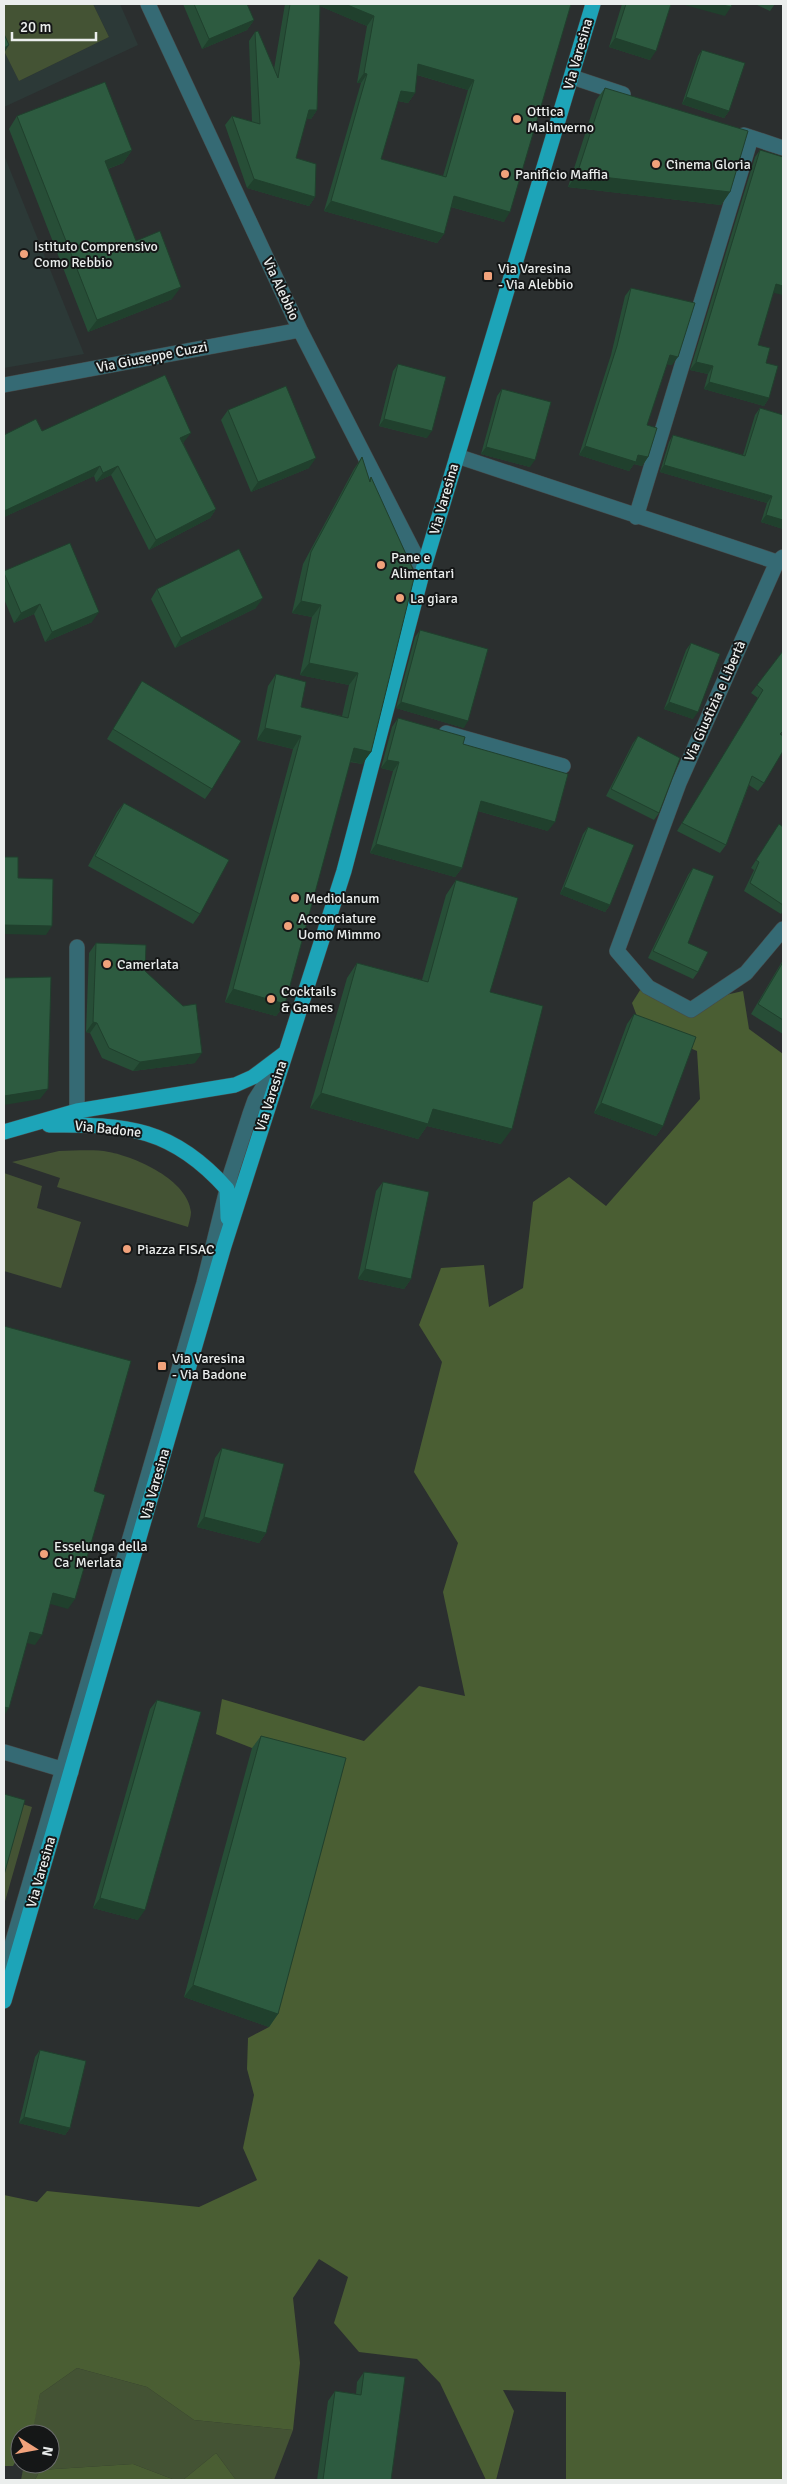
<svg xmlns="http://www.w3.org/2000/svg" width="787" height="2484" font-family="Signika,sans-serif">
	<rect width="100%" height="100%" fill="#2b2f2f"/>
	<path fill="#2c3937" d="M93,4h27l18,41 -134,62v-56l15,30 90,-44z
		M4,155l80,199 -80,14z"/>
	<path fill="#445334" d="M4,4h89l16,33 -90,44 -15,-30z
		M59,1151c16,0 34,-2 50,1 27,5 79,28 82,60 0,5 -2,10 -3,15l-131,-40 3,-9 -48,-16z
		M4,1173l38,13 -5,22 44,14 -20,66 -57,-17z
		M19,1803l13,4 -28,98v-48z
		M77,2368l70,19 47,33 99,10 -19,50h-38l-20,-27 -33,27h-8l-42,-16 -93,6 -5,10h-14l3,-16h26v-30h-19l9,-40z"/>
	<path fill="#4a5e33" d="M642,987l49,16 52,-12 6,38 34,25v1426h-217v-88l-63,-2 11,21 -18,69h-10l-46,-97 -23,-24 -58,-7 -25,-29 14,-46 -29,-18 -26,39 7,65 -7,67 -99,-10 -47,-33 -70,-19 -37,26 -7,35 -2,5h-11v20l-7,12h-9v-271l33,7 10,-11 152,16 58,-27 -14,-32 11,-53 -7,-26 1,-31 21,-11 -17,-279 -36,-14 6,-35 142,42 55,-55 46,10 -22,-104 15,-49 -44,-71 28,-110 -23,-37 22,-57 43,-3 5,42 34,-19 10,-86 36,-25 37,29 94,-107 -3,-48 -56,-24 -9,-24z
		M216,2453l20,27h-53z
		M133,2464l42,16h-140l5,-10z"/>
	<g fill="none" stroke-linecap="round" stroke-linejoin="round">
		<defs>
			<path id="minor" d="M148,4l152,326 123,240
				M572,77l51,17
				M744,135l39,13
				M4,385l296,-55
				M457,456l320,106
				M636,517l115,-379
				M783,557l-6,5 -98,221 -62,168 31,36 43,23 55,-37 37,-44
				M446,733l117,33
				M77,1111v-164
				M4,1752l67,20
				M4,1972l200,-689 27,-110 19,-59 5,-14 26,-41"/>
			<path id="major" d="M49,1125c78,-1 124,3 178,64l1,29
				M4,1132l73,-21 158,-26 18,-8 32,-24
				M4,2001l220,-755 120,-375 79,-301 170,-566"/>
		</defs>
		<use href="#minor" stroke="#464a4a" stroke-width="16"/>
		<use href="#major" stroke="#464a4a" stroke-width="16"/>
		<use href="#minor" stroke="#356a74" stroke-width="15"/>
		<use href="#major" stroke="#1da4b8" stroke-width="15"/>
	</g>
	<path fill="#274e37" fill-rule="evenodd" d="M183,4h64l7,16 -7,10 -45,19z
		M285,4h286l-67,218 -53,-15 -7,27 -7,9 -113,-32 37,-128h-4l10,-57 -47,-20 -3,104 -6,9h-5l-10,39 19,39 -6,9 -62,-18 -22,-63 7,-9 20,6 -3,-81 6,-9 19,37zM417,75l51,15 -25,86 -62,-17 17,-58 10,2 7,-10z
		M622,4h49l-21,56 -41,-13z
		M755,4h20l-5,7z
		M702,50l27,61 -5,7 -42,-14 16,-48z
		M605,88l125,104 -9,13 -153,-18 28,-87z
		M17,116l115,34 -9,13 -15,6 28,72 36,58 -84,33 -79,-203z
		M760,150l13,143 -15,52 8,18 3,35 -5,8 -60,-17 4,-15 -18,-4 65,-213z
		M631,288l41,77 -5,-1 -20,61 1,32 -6,9 -8,-2 -5,7 -50,-16 32,-100 14,-59z
		M398,364l29,74 -48,-12 14,-55z
		M502,389l28,78 -49,-13 16,-58z
		M760,408l23,7v114l-22,-7 6,-19 -107,-31 9,-30 4,-7 70,20 12,-40z
		M228,410l81,58 -58,24 -30,-72z
		M42,431l142,11 -1,1 33,66 -6,9 -61,32 -38,-75 -15,7 -2,-6 -90,41v-82z
		M362,457l7,23 2,-3v275l-9,12 -12,-2 -65,242 -9,12 -51,-14 68,-253 -36,-9 11,-54 8,-12 25,33 41,9 7,-31 -49,-10 12,-58 -20,-4 11,-49 51,-95z
		M4,571l88,51 -47,20 -11,-28 -20,9 -10,-24z
		M157,589l99,19 -81,40 -24,-49z
		M420,630l44,98 -68,-20 19,-71z
		M691,643l2,76 -29,-10 22,-59z
		M783,651v80l-2,4 -17,48 -6,8 -9,-6 -23,60 -6,8 -43,-22 81,-133 -7,-5z
		M142,681l70,108 -7,10 -98,-60 29,-48z
		M398,718l65,26 85,87 -70,-20 -16,57 -7,9 -85,-24 23,-82 -12,-3 11,-41z
		M638,736l21,77 -5,7 -48,-24 27,-53z
		M124,803l76,111 -7,10 -105,-58 29,-54z
		M779,824l4,3v84l-2,3 -37,-23 10,-21 -3,-2z
		M588,827l22,78 -5,7 -45,-18 23,-60z
		M693,868l-5,75 10,29 -5,7 -45,-21 40,-83z
		M456,880l34,112 11,152 -74,-18 -9,13 -108,-31 37,-130 10,-15 65,17 24,-85z
		M96,943l49,28 50,92 -62,8 -31,-13 -12,-25 -4,-1 3,-79z
		M783,960v74l-32,-20z
		M634,1014l29,112 -7,10 -62,-23 33,-89z
		M383,1182l28,97 -7,10 -46,-10 18,-88z
		M222,1448l44,85 -7,10 -62,-16 18,-69z
		M157,1700l-19,220 -45,-12 57,-199z
		M261,1736l17,278 -9,13 -85,-30 68,-249z
		M40,2050l30,78 -5,7 -46,-12 16,-66z
		M364,2372l27,108h-74l11,-79 7,-10 21,3 1,-12z"/>
	<path fill="#20402d" d="M315,4h30l29,12 -7,10z
		M681,4h38l12,3 -6,9z
		M254,20l-7,10 -45,19 7,-10z
		M615,38l41,13 -6,9 -41,-13z
		M9,45l-5,8v-5z
		M418,64l56,16 -6,10 -57,-17z
		M364,73l3,1 -6,9h-4z
		M401,91l14,2 -7,10 -14,-3z
		M686,97l43,14 -5,7 -42,-14z
		M309,110h8l-6,9h-9z
		M132,150l-9,13 -27,10 9,-12z
		M577,174l153,18 -9,13 -153,-18z
		M254,179l61,18 -6,9 -62,-18z
		M454,196l56,16 -6,10 -56,-16z
		M331,201l113,33 -7,9 -113,-32z
		M776,284l7,2v9l-13,-3z
		M181,287l-9,12 -84,33 9,-12z
		M670,355l8,2 -6,8 -8,-1z
		M696,362l17,4 -5,8 -18,-4z
		M709,382l60,16 -5,8 -60,-17z
		M384,419l48,12 -5,7 -48,-12z
		M191,433l-7,9 -10,5 6,-9z
		M585,446l53,9 10,2 -6,9 -8,-2 -5,7 -50,-16z
		M486,447l49,13 -5,7 -49,-13z
		M316,458l-7,10 -58,24 7,-10z
		M664,465l108,31 -5,7 -107,-31z
		M100,466l-6,10 -90,41v-6z
		M118,466l-7,9 -15,7 7,-9z
		M216,509l-6,9 -61,32 7,-10z
		M766,515l17,5v9l-22,-7z
		M263,598l-7,10 -81,40 6,-10z
		M301,601l20,4 -9,12 -20,-4z
		M40,604l-6,10 -20,9 7,-10z
		M99,612l-7,10 -47,20 7,-10z
		M309,663l49,10 -9,12 -49,-10z
		M401,702l67,19 -4,7 -68,-20z
		M669,702l29,10 -5,7 -29,-10z
		M265,728l36,8 -8,13 -36,-9z
		M354,748l17,4 -9,12 -17,-4z
		M387,760l12,2 -6,9 -12,-3z
		M481,801l74,21 -7,9 -73,-21z
		M376,844l86,24 -7,9 -85,-24z
		M564,887l46,18 -5,7 -45,-18z
		M4,925l48,1 -6,9 -42,-1z
		M233,989l52,15 -9,12 -51,-14z
		M93,1022l4,1 -7,10 -4,-1z
		M202,1053l-7,10 -62,8 7,-9z
		M48,1089l-8,10 -36,6v-9z
		M321,1093l112,16 79,20 -11,15 -74,-18 -9,13 -108,-31z
		M601,1103l62,23 -7,10 -62,-23z
		M365,1269l46,10 -7,10 -46,-10z
		M204,1517l62,16 -7,10 -62,-16z
		M53,1593l22,6 -7,10 -21,-6z
		M30,1632l12,3 -7,10 -12,-3z
		M4,1707l5,1 -5,8z
		M100,1898l45,12 -7,10 -45,-12z
		M193,1985l85,29 -9,13 -85,-30z
		M24,2117l46,11 -5,7 -46,-12z"/>
	<path fill="#2d5b40" stroke="#20402d" fill-rule="evenodd" d="M194,4h53l7,16 -45,19z
		M290,4h30l-3,106h-8l-13,48 20,6 -1,33 -61,-18 -22,-63 28,8 -5,-92 3,-1 20,47z
		M345,4h226l-61,208 -56,-16 -10,38 -113,-33 36,-127 -3,-1 10,-57zM418,64l56,16 -28,97 -65,-18 20,-68 14,2z
		M626,4h45l-15,47 -41,-13z
		M719,4h13l-1,3z
		M4,34l5,11 -5,3z
		M702,50l43,13 -16,48 -43,-14z
		M105,82l27,68 -27,11 31,80 24,-10 21,56 -84,33 -80,-204z
		M605,88l143,43 -18,61 -153,-18z
		M760,150l23,7v129l-7,-2 -18,61 12,3 -4,15 12,3 -9,32 -60,-16 4,-16 -17,-4z
		M631,288l64,15 -17,54 -8,-2 -23,70 10,3 -9,29 -10,-2 -2,7 -51,-16 32,-100z
		M398,364l48,13 -14,54 -48,-12z
		M165,375l26,58 -11,5 36,71 -60,31 -38,-74 -15,7 -3,-7 -96,45v-76l32,-16 6,12z
		M286,386l30,72 -58,24 -30,-72z
		M502,389l49,13 -16,58 -49,-13z
		M760,408l23,7v105l-17,-5 6,-19 -108,-31 9,-30 72,21z
		M362,457l8,25 1,-5 44,97 -44,178 -17,-4 -69,256 -52,-15 68,-253 -36,-8 11,-54 30,8 -5,25 47,11 10,-45 -49,-10 12,-58 -20,-4 10,-49z
		M70,543l29,69 -47,20 -12,-28 -19,9 -17,-40v-2z
		M239,549l24,49 -82,40 -24,-49z
		M420,630l68,19 -20,72 -67,-19z
		M691,643l29,11 -22,58 -29,-10z
		M783,651v80l-3,3 3,2v15l-19,32 -12,-7 -26,69 -44,-22 81,-133 -6,-5z
		M142,681l99,60 -29,48 -99,-60z
		M398,718l67,19 -2,7 105,30 -13,48 -74,-21 -19,67 -86,-24 23,-82 -12,-2z
		M638,736l42,22 -21,55 -48,-24z
		M124,803l105,57 -29,54 -105,-58z
		M779,824l4,3v78l-33,-22 9,-21 -3,-2z
		M588,827l46,18 -24,60 -46,-18z
		M4,857h14v21l35,1 -1,47 -48,-1z
		M693,868l21,8 -26,67 20,9 -10,20 -45,-21z
		M456,880l62,18 -28,94 53,14 -31,123 -79,-20 -5,15 -107,-31 36,-130 71,19z
		M96,943l50,2 -1,26 38,35 13,-2 6,49 -62,9 -31,-14 -12,-25 -4,-1z
		M783,962v58l-25,-16z
		M51,977l-3,112 -44,7v-118z
		M634,1014l62,23 -33,89 -62,-23z
		M383,1182l46,10 -18,87 -46,-10z
		M4,1326l127,35 -37,130 11,4 -30,104 -22,-6 -11,42 -12,-3 -21,76 -5,-1z
		M222,1448l62,16 -18,69 -62,-16z
		M157,1700l44,12 -56,198 -45,-12z
		M261,1736l85,22 -68,256 -85,-29z
		M4,1794l21,6 -21,75z
		M40,2050l46,11 -16,67 -46,-11z
		M364,2372l41,5 -14,103h-68l12,-89 26,4z"/>
	<g fill="#f1a27b" stroke="#151717" stroke-width="2">
		<circle cx="517" cy="119" r="5"/>
		<circle cx="656" cy="164" r="5"/>
		<circle cx="505" cy="174" r="5"/>
		<circle cx="24" cy="254" r="5"/>
		<rect x="483" y="271" width="10" height="10" rx="2.5"/>
		<circle cx="381" cy="565" r="5"/>
		<circle cx="400" cy="598" r="5"/>
		<circle cx="295" cy="898" r="5"/>
		<circle cx="288" cy="926" r="5"/>
		<circle cx="107" cy="964" r="5"/>
		<circle cx="271" cy="999" r="5"/>
		<circle cx="127" cy="1249" r="5"/>
		<rect x="157" y="1361" width="10" height="10" rx="2.5"/>
		<circle cx="44" cy="1554" r="5"/>
	</g>
	<g text-anchor="middle" dominant-baseline="central" stroke-width="4" stroke-linejoin="round" paint-order="stroke">
		<g font-size="14" fill="#ebeeed" stroke="#151717">
			<text transform="translate(578 54) rotate(-74)">Via Varesina</text>
			<text transform="translate(281 289) rotate(65)">Via Alebbio</text>
			<text transform="translate(152 357) rotate(-11)">Via Giuseppe Cuzzi</text>
			<text transform="translate(444 499) rotate(-74)">Via Varesina</text>
			<text transform="translate(715 701) rotate(-66)">Via Giustizia e Libertà</text>
			<text transform="translate(271 1096) rotate(-72)">Via Varesina</text>
			<text transform="translate(108 1129) rotate(6)">Via Badone</text>
			<text transform="translate(155 1484) rotate(-74)">Via Varesina</text>
			<text transform="translate(41 1872) rotate(-74)">Via Varesina</text>
		</g>
		<g font-size="14" fill="#ebeeed" stroke="#151717" text-anchor="start">
			<text x="527" y="111">Ottica<tspan x="527" dy="16">Malinverno</tspan></text>
			<text x="666" y="164">Cinema Gloria</text>
			<text x="515" y="174">Panificio Maffia</text>
			<text x="34" y="246">Istituto Comprensivo<tspan x="34" dy="16">Como Rebbio</tspan></text>
			<text x="498" y="268">Via Varesina<tspan x="498" dy="16">- Via Alebbio</tspan></text>
			<text x="391" y="557">Pane e<tspan x="391" dy="16">Alimentari</tspan></text>
			<text x="410" y="598">La giara</text>
			<text x="305" y="898">Mediolanum</text>
			<text x="298" y="918">Acconciature<tspan x="298" dy="16">Uomo Mimmo</tspan></text>
			<text x="117" y="964">Camerlata</text>
			<text x="281" y="991">Cocktails<tspan x="281" dy="16">&amp; Games</tspan></text>
			<text x="137" y="1249">Piazza FISAC</text>
			<text x="172" y="1358">Via Varesina<tspan x="172" dy="16">- Via Badone</tspan></text>
			<text x="54" y="1546">Esselunga della<tspan x="54" dy="16">Ca' Merlata</tspan></text>
		</g>
	</g>
	<rect width="787" height="2484" fill="none" stroke="#ebeeed" stroke-width="10"/>
	<g transform="translate(35 2449) rotate(101)"><circle r="24" fill="#151717" stroke="#6b6d6d"/>
	<path d="M0-4L9 19L0 12L-9 19Z" fill="#f1a27b"/>
	<text y="-8" font-size="14" font-weight="bold" text-anchor="middle" fill="#ebeeed">N</text>
	</g>
	<path d="M12 32v8h84v-8" fill="none" stroke="#ebeeed" stroke-width="2.5"/>
	<text x="20" y="32" font-size="15" fill="#ebeeed" stroke="#151717" stroke-width="4" paint-order="stroke">20 m</text>
</svg>
